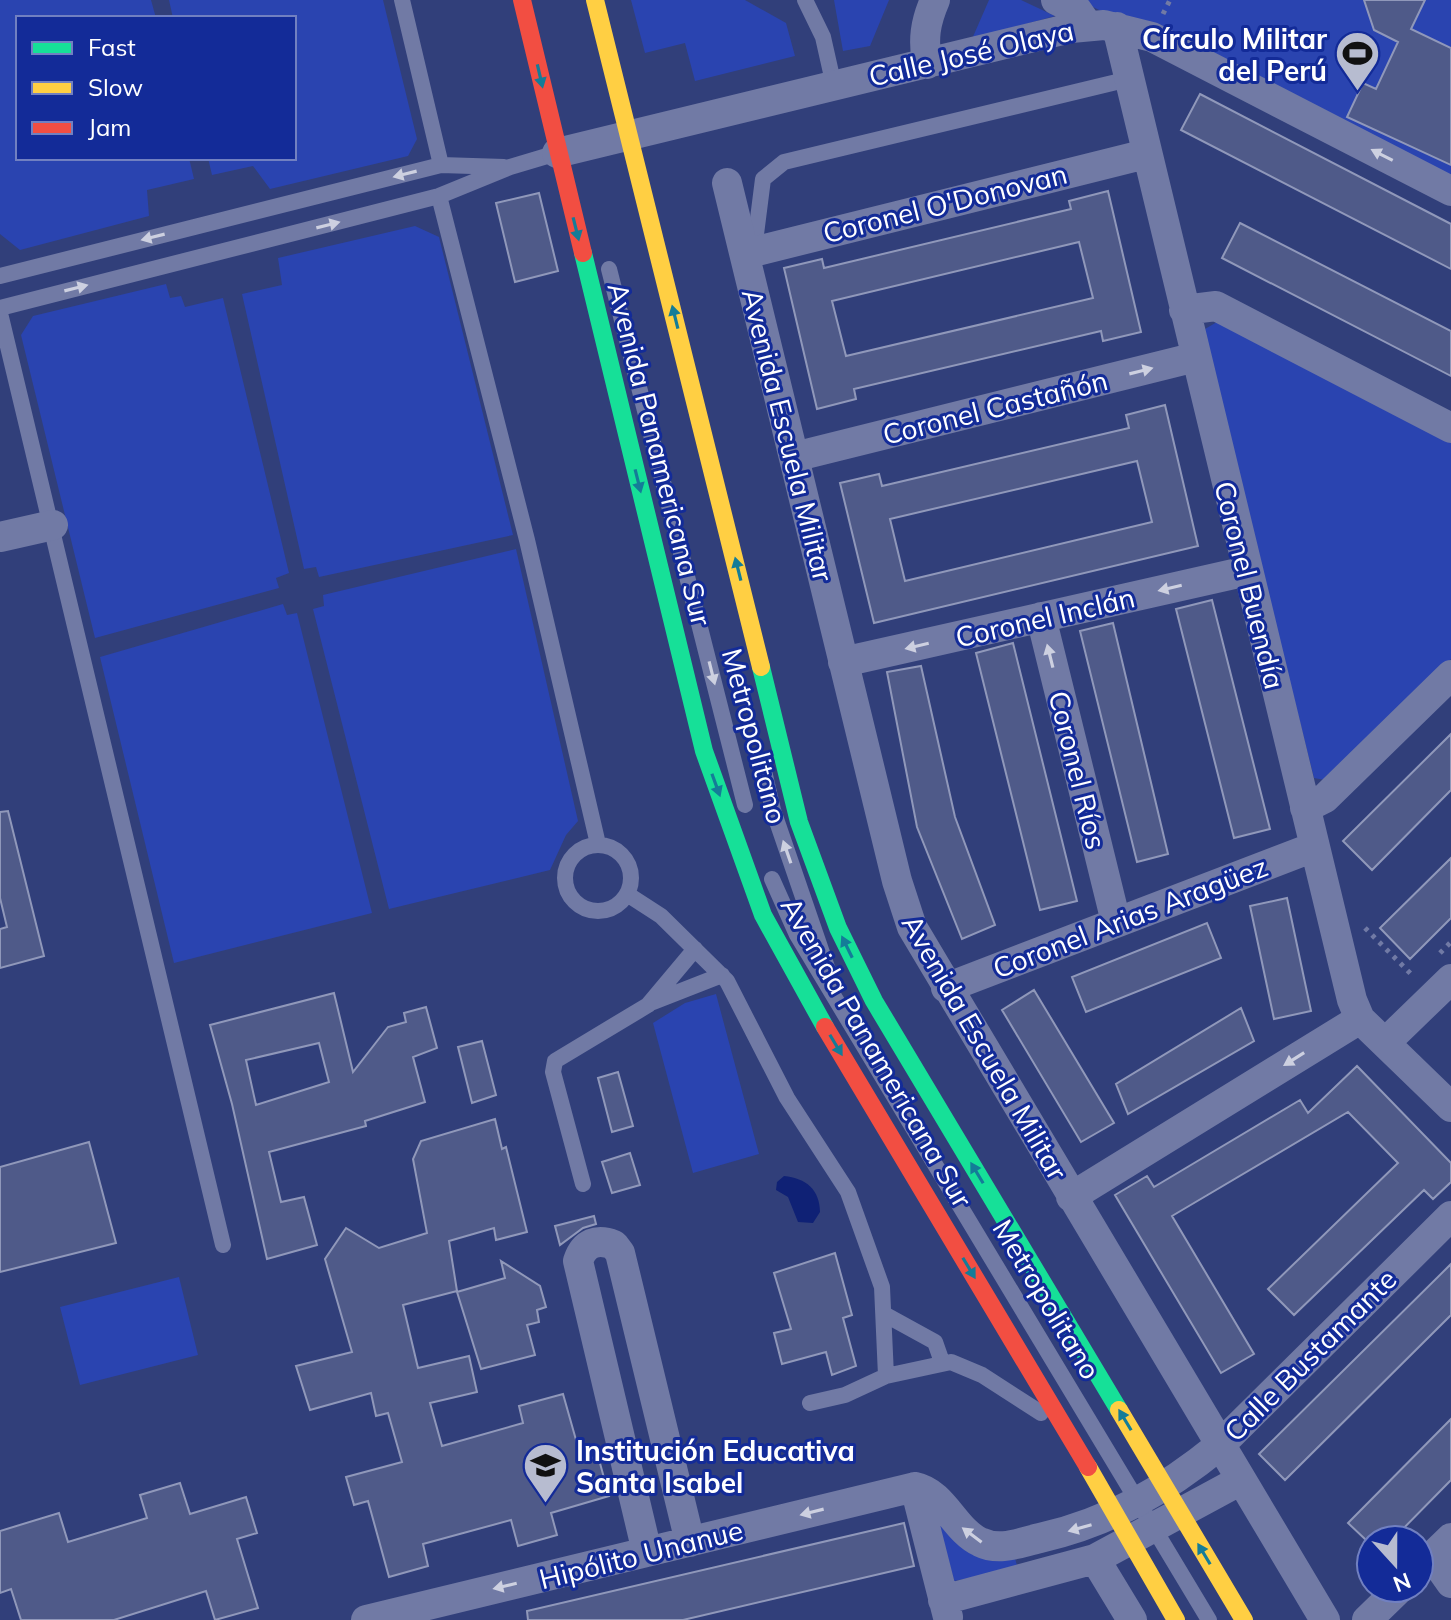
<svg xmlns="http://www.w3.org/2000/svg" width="1451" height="1620" font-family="Mulish,sans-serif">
	<rect width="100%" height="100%" fill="#313f7a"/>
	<path fill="#2a44b0" d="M0,0h151l5,18h-138v140h171l5,21 -47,11 2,26 -129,34 -20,-16z
		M169,0h214l34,139 -9,17 -138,33 -17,-23 -41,9 -4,-17h86v-140h-121z
		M631,0h114l41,23 9,33 -100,25 -10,-38 -40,10z
		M834,0h55l-19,46 -27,5z
		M989,0h32l34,16 -83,23z
		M1079,0h372v185z
		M415,226l24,11 74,298 -194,42 -3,-10 -12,2 -62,-275 40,-9 -4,-27z
		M166,284l4,14 11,-2 4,11 38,-9 66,275 -13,5 3,10 -184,50 -74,-303 12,-19z
		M1217,322l234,117v220l-126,121 -11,-2 -111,-442 2,-7z
		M516,549l62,272 -12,14 -16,35 -161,39 -76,-300 11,-3 -1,-11z
		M283,604l4,11 10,-2 75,300 -198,50 -74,-306z
		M716,994l43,160 -66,19 -40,-150 32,-20z
		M179,1277l19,78 -118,30 -20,-78z
		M939,1524l75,31 4,14 -64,12z"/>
	<path fill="#0f2175" d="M784,1176c22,2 36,14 36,36l-7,11 -15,-1 -10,-25 -12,-7 1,-8z"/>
	<path fill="#4f5a89" stroke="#9098ba" stroke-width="2" fill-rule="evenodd" d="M1364,0h61l-14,29 40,19v117l-104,-48 16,-34 13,6 22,-47 -24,-12z
		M1200,94l251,130v45l-270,-139z
		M1108,191l33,141 -38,9 -2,-10 -247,58 2,10 -39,10 -33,-141 38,-9 2,9 247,-59 -2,-8zM1079,242l14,56 -247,58 -14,-55z
		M539,193l19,78 -43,11 -19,-79z
		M1240,223l211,108v45l-229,-118z
		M1165,405l33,141 -324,77 -34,-140 39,-9 3,12 247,-58 -3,-13zM1137,461l15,61 -247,59 -15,-62z
		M1212,600l58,229 -36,9 -58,-229z
		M1113,623l55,231 -31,8 -57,-231z
		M1013,643l64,258 -37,9 -64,-257z
		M921,666l34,151 40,108 -33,14 -45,-112 -30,-155z
		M1451,734v56l-79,80 -29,-29z
		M8,811l36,145 -44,12v-39l7,-2 -7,-29v-86z
		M1451,858v60l-41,41 -30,-31z
		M1287,898l24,113 -37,8 -24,-113z
		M1207,923l14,35 -135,54 -14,-35z
		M1034,990l80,133 -33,19 -79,-132z
		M334,993l19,79 35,-45 18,-5 -2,-9 22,-6 11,41 -24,9 12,45 -60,19 1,5 -97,26 12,50 23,-5 13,48 -50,14 -35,-155 -22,-79zM319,1043l10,39 -73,23 -10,-45z
		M1241,1008l13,33 -126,73 -12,-30z
		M482,1041l14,54 -24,8 -14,-56z
		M1357,1066l94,97v19l-18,17 -9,-9 -130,125 -26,-26 130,-126 -50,-51 -176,104 82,138 -33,19 -106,-178 32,-19 7,11 146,-87 8,13z
		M618,1072l15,54 -21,6 -14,-54z
		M495,1119l7,30 4,-2 21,85 -31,8 -2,-12 -45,13 8,50 -54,14 15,63 51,-12 8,36 -47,11 12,43 81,-23 -4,-17 44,-12 19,67 16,-5 11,40 -58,17 6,22 -39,11 -7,-26 -88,24 5,22 -39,11 -21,-76 -14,4 -8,-28 56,-15 -14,-49 -12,3 -5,-23 -61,17 -14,-44 56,-14 -27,-93 21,-31 33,20 48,-15 -14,-74 8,-18z
		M89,1142l27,101 -116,29v-105z
		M630,1153l10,32 -28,8 -10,-31z
		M594,1216l2,8 -13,4 -23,17 -5,-19z
		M835,1253l17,62 -9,3 13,48 -24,9 -6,-23 -44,12 -8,-31 17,-4 -17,-56z
		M501,1261l39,25 6,21 -9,3 2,12 -12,3 8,30 -54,14 -24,-77 48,-14z
		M1451,1264v51l-166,165 -26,-26z
		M1451,1419v61l-59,60h-26l-18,-17z
		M180,1483l10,31 56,-17 11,36 -20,6 21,69 -43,12 -9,-29 -92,29h-93l-10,-31 -11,4v-62l59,-18 9,29 79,-24 -7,-23z
		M904,1523l10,43 -231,54h-155l-1,-9z"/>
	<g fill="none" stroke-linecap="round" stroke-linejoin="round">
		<path stroke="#717aa5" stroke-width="5" stroke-dasharray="4 6" stroke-linecap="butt" d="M1163,14l7,-14
			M1365,928l49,49
			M1440,953l11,-11"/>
		<path stroke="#717aa5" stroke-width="16" d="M402,0l39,165
			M805,0l18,37 11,49
			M439,196l88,344 71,304
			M754,250l9,-71 21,-17 345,-83
			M609,269l136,536
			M0,276l441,-111 63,2
			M0,308l439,-112 71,-29 47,-14
			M0,313l223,932
			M764,771l9,39 56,163
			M565 878a33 33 0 1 1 66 0a33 33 0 1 1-66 0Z
			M772,879l25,56 412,685
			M627,894l34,22 66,65 60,117 61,94 34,95 4,89
			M653,1002l69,-27
			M583,1184l-30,-112 2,-11 93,-56 47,-56
			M884,1314l51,28 7,20
			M810,1403l35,-8 41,-19 65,-14 31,13 59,38"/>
		<path stroke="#717aa5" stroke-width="30" d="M1056,0l21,10 11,16
			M1117,27l235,973 8,19 91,88
			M927,64c-4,-25 -2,-41 8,-64
			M557,153l514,-125 33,-3 48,12 299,154
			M727,183l170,698 15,46 413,693
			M745,254l401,-100
			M1184,310l32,-4 235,122
			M794,457l402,-100
			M0,537l53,-12
			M1041,617l75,305
			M843,662l404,-91
			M1305,808l20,-10 126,-123
			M946,988l368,-141
			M1385,1043l66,-64
			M1071,1197l289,-178
			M915,1487c29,6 39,43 65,55 20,10 41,0 60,-4 70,-16 125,-48 180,-93l231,-229
			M915,1487l33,130
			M647,1552l-69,-291c6,-18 19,-23 36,-16l6,8 70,289
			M1432,1556l19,27
			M1095,1559l37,61
			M1419,1569l32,-31
			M943,1600l152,-41 146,-79
			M366,1620l549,-133
			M1367,1620l33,-32"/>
		<path stroke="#16e098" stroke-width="18" d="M583,253l121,498 59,164 62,112
			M761,667l38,155 39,106 36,73 245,409"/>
		<path stroke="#ffcf43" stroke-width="18" d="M595,0l166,667
			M1119,1410l125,210
			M1088,1467l88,153"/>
		<path stroke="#f24e42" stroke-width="18" d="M522,0l61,253
			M825,1027l263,440"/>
	</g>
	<defs><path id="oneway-solid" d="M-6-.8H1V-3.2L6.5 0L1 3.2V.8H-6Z" transform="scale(2)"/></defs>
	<g fill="#147c98">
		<use href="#oneway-solid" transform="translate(540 76) rotate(77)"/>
		<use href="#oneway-solid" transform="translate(576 229) rotate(76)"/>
		<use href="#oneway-solid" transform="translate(675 317) rotate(-104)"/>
		<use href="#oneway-solid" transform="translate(638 481) rotate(76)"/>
		<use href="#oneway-solid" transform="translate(738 569) rotate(-104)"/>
		<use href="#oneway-solid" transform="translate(716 785) rotate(70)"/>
		<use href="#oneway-solid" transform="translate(847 947) rotate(-116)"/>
		<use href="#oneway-solid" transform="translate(836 1045) rotate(59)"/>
		<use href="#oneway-solid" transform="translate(977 1173) rotate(-121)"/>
		<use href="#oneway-solid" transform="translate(969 1268) rotate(59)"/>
		<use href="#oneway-solid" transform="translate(1125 1420) rotate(-121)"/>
		<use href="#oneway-solid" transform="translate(1204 1554) rotate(-121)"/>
	</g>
	<g fill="#cdd0e0">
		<use href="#oneway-solid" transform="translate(1382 155) rotate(-153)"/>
		<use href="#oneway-solid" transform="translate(405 174) rotate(166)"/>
		<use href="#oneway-solid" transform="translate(328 225) rotate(-14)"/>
		<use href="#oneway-solid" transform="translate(153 237) rotate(166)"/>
		<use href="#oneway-solid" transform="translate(76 288) rotate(-14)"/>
		<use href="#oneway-solid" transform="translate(1141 371) rotate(-14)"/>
		<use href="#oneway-solid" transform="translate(1170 588) rotate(167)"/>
		<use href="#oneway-solid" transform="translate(917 646) rotate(167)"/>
		<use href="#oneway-solid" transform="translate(1050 656) rotate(-104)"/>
		<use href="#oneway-solid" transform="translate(712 673) rotate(76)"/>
		<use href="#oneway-solid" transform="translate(787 852) rotate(-109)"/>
		<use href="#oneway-solid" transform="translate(1294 1059) rotate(148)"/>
		<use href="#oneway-solid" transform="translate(812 1512) rotate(166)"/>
		<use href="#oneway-solid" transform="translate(1080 1528) rotate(164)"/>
		<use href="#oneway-solid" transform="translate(972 1535) rotate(-143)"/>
		<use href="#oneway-solid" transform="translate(505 1586) rotate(167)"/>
	</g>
	<defs>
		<symbol id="stadium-pin" viewBox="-11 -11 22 30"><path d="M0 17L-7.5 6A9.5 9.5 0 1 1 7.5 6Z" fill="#b7bcd0" stroke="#132b98"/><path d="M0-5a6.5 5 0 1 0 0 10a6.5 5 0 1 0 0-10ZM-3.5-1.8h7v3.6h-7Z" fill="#111"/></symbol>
		<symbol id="school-pin" viewBox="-11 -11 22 30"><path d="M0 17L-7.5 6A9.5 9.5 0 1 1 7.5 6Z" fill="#b7bcd0" stroke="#132b98"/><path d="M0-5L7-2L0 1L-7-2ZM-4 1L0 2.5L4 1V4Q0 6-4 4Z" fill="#111"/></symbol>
	</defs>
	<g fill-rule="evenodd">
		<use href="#stadium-pin" x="1332" y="28" width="51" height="69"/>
		<use href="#school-pin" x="520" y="1440" width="51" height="69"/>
	</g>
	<g text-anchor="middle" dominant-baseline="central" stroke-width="6" stroke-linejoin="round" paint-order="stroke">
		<g font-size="28" font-weight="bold" fill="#fff" stroke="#132b98" text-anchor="end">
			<text x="1327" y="38">Círculo Militar<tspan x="1327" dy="32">del Perú</tspan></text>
			<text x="576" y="1450" text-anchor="start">Institución Educativa<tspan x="576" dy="32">Santa Isabel</tspan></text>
		</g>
		<g font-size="28" fill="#fff" stroke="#132b98">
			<text transform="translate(971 53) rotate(-13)">Calle José Olaya</text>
			<text transform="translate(945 203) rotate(-14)">Coronel O'Donovan</text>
			<text transform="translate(995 407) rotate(-14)">Coronel Castañón</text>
			<text transform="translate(788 435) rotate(76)">Avenida Escuela Militar</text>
			<text transform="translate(660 454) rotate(76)">Avenida Panamericana Sur</text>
			<text transform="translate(1250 585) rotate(76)">Coronel Buendía</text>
			<text transform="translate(1045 617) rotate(-13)">Coronel Inclán</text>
			<text transform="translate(755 736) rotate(75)">Metropolitano</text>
			<text transform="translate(1078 770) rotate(76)">Coronel Ríos</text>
			<text transform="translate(1130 917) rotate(-21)">Coronel Arias Aragüez</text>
			<text transform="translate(985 1047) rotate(60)">Avenida Escuela Militar</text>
			<text transform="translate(877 1052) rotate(60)">Avenida Panamericana Sur</text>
			<text transform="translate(1047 1299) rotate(59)">Metropolitano</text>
			<text transform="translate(1310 1355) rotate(-45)">Calle Bustamante</text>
			<text transform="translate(641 1554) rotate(-14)">Hipólito Unanue</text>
		</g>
	</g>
	<rect x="16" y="16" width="280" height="144" fill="#132b98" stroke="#7180c1" stroke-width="2"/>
	<rect x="32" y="42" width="40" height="12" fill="#16e098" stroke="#7180c1" stroke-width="2"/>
	<text x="88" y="56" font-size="24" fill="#ffffff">Fast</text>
	<rect x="32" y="82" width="40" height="12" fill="#ffcf43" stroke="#7180c1" stroke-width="2"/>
	<text x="88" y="96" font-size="24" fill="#ffffff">Slow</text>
	<rect x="32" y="122" width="40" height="12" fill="#f24e42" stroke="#7180c1" stroke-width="2"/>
	<text x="88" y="136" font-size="24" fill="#ffffff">Jam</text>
	<g transform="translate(1395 1564) rotate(159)"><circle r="38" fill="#132b98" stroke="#7180c1" stroke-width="2"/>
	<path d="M0-6L14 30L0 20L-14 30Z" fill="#b7bcd0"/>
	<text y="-12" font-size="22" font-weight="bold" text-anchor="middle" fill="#ffffff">N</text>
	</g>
</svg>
